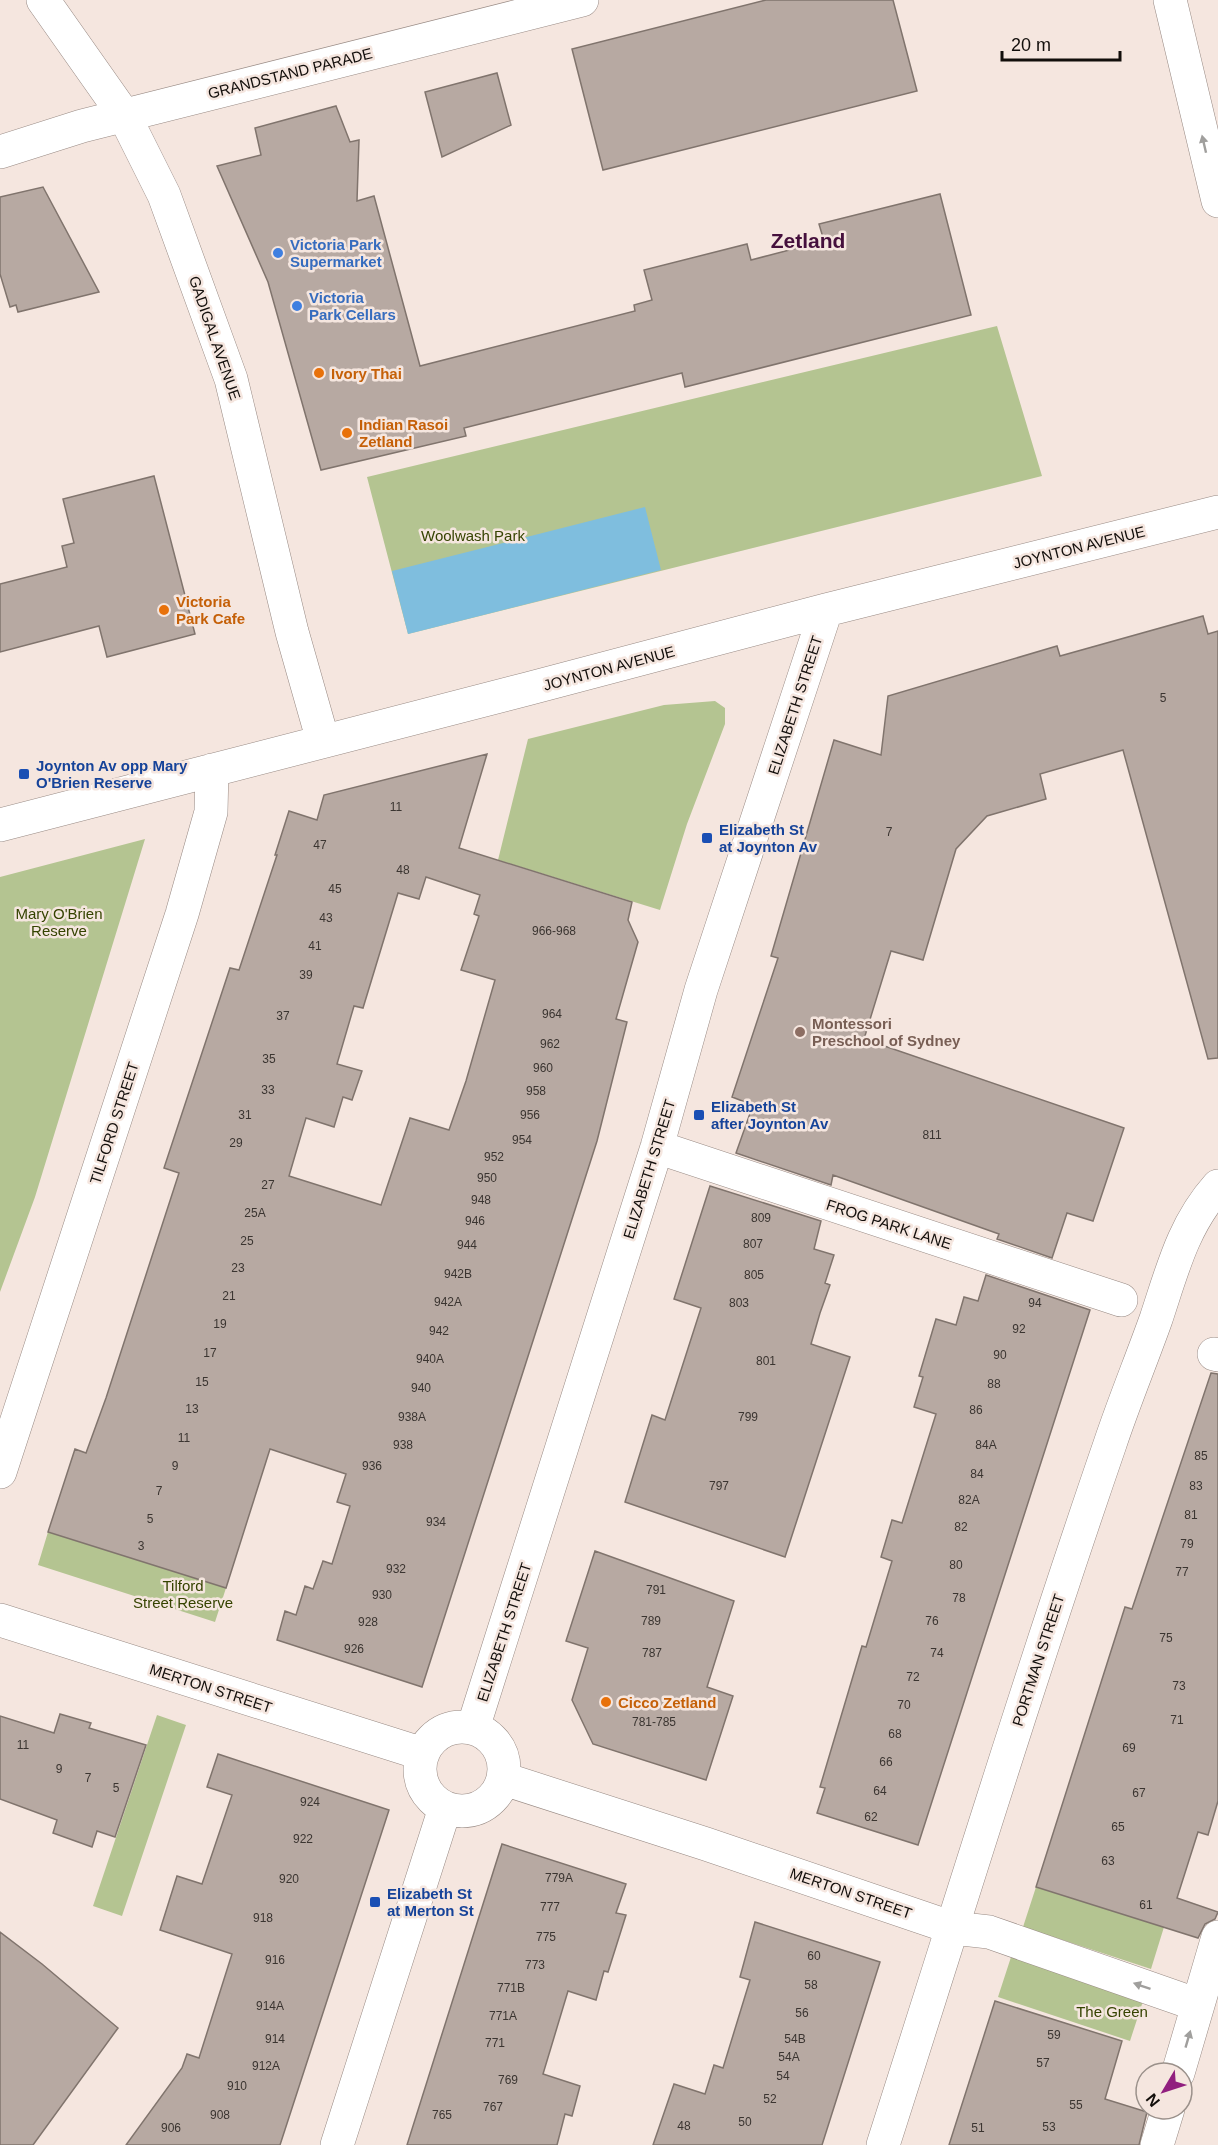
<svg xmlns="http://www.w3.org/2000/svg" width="1218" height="2145" font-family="Helvetica,sans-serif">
	<rect width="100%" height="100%" fill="#f5e6df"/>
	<path fill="#b4c491" d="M997,326l45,150 -634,158 -41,-157z
		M715,701l10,7v16l-38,100 -27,86 -162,-50 30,-121 136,-34z
		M145,839l-110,358 -35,95v-415z
		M48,1532l178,56 -11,34 -177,-57z
		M157,1715l29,10 -64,191 -29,-10z
		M1036,1887l128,40 -13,42 -128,-42z
		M1012,1954l132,44 -14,43 -132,-44z"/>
	<path fill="#7fbede" d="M645,507l16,63 -253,64 -16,-63z"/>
	<path fill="#b7a9a2" stroke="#80746d" stroke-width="1.5" fill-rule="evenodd" d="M766,0h127l24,91 -314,79 -31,-121z
		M497,73l14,52 -69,32 -17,-65z
		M336,106l14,36 9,-2 -2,61 17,-5 46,170 215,-55 -1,-6 18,-5 -8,-30 103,-26 4,16 73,-19 -5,-17 121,-30 31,121 -286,72 -3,-14 -218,55 2,8 -145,34 -53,-188 -51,-116 44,-11 -6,-27z
		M43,187l56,105 -81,20 -2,-7 -6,2 -10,-33v-77z
		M154,476l41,158 -88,23 -8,-31 -99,26v-68l67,-17 -5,-21 12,-3 -11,-44z
		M1203,616l5,18 10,-3v427l-10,1 -85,-309 -83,24 6,25 -59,17 -31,33 -33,111 -32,-9 -27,88 260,89 -31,93 -26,-8 -15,45 -55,-19 2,-5 -166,-59 -2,10 -95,-32 17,-48 -21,-8 46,-139 -7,-2 63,-216 47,15 7,-59 169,-50 3,10z
		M487,754l-28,94 173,54 -4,18 10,22 -22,77 11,3 -30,119 -175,546 -145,-47 8,-29 11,4 9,-29 8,3 10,-28 9,3 18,-58 -13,-4 9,-28 -76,-25 -44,139 -178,-56 27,-83 11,4 20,-55 73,-225 -15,-5 66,-200 9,2 38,-115h-2l14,-44 28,9 7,-25zM426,877l54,18 -6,19 5,2 -18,54 34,10 -29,101 -17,49 -39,-12 -29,87 -92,-29 17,-58 28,9 9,-30 9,3 10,-29 -25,-7 17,-58 9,2 35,-115 21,6z
		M710,1186l111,35 -7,28 20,6 -9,28 5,2 -10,28 -9,31 39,13 -65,200 -160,-55 27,-87 13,5 36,-112 -27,-9z
		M986,1275l104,35 -172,535 -101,-32 8,-25 -5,-1 42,-141 4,1 26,-86 -11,-4 11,-37 10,3 34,-109 -22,-7 9,-30 -4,-1 17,-57 20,6 8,-28 14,4z
		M1211,1373l7,1v427l-10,34 -10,-3 -21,66 41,14 -3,7 -10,5 -7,14 -162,-51 89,-280 7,2z
		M595,1551l139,50 -27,86 26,9 -27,84 -113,-36 -21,-44 16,-52 -22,-7z
		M60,1714l31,9 -2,5 57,17 -31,92 -18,-6 -5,16 -39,-14 4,-13 -57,-21v-83l54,17z
		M218,1754l171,56 -109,335h-154l56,-77 5,-14 12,4 33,-104 -72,-24 17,-54 25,8 30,-89 -25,-8z
		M502,1844l124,40 -10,29 10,2 -18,57 -4,-1 -8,29 -28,-9 -25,83 37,12 -8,30 -7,-2 -8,31h-150z
		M755,1922l125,40 -58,183h-169l21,-61 31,10 9,-29 9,3 27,-88 -10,-3z
		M0,1932l42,32 76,64 -85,117h-33z
		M995,2001l127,40 -17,58 42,13 -8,33h-190z"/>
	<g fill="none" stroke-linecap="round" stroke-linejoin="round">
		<defs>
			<path id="minor" d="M43,0l81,115 40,80 67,184 61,253 31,109
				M1170,0l48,201
				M0,152l82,-26 500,-126
				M0,825l527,-136 299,-79 392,-98
				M657,1147l464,153
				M1214,1354l4,1
				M0,1472l182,-558 29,-102 1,-42
				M0,1620l423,134
				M420 1769a42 42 0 1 1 84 0a42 42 0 1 1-84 0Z
				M473,1728l184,-581 44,-157 125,-380
				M504,1779l202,65 247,84 36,4 209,73
				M1178,2073l40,-136
				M337,2145l108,-337
				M883,2145c75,-234 147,-469 227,-701 14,-42 31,-83 46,-125 16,-48 27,-94 62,-133
				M1157,2145l11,-36"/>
		</defs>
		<use href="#minor" stroke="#988a84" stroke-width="34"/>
		<use href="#minor" stroke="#fff" stroke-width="33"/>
	</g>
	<defs><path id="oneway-solid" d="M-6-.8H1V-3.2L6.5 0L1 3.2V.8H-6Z" transform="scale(1.5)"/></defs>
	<g fill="#a09f9d">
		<use href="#oneway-solid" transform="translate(1204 144) rotate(-103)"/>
		<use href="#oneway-solid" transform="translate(1142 1986) rotate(-161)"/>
		<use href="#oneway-solid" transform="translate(1188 2039) rotate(-74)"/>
	</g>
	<g fill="#3f7fe0" stroke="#f5e6df" stroke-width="2">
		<circle cx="278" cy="253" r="6"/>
		<circle cx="297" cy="306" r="6"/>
	</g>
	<g fill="#e8710a" stroke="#f5e6df" stroke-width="2">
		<circle cx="319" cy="373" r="6"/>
		<circle cx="347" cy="433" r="6"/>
		<circle cx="164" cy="610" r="6"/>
		<circle cx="606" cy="1702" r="6"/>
	</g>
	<g fill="#1a4fb4" stroke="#f5e6df" stroke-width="2">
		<rect x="18" y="768" width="12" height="12" rx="3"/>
		<rect x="701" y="832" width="12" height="12" rx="3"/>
		<rect x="693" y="1109" width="12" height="12" rx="3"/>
		<rect x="369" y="1896" width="12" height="12" rx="3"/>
	</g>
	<circle fill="#8d6e63" stroke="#f5e6df" stroke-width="2" cx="800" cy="1032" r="6"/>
	<g text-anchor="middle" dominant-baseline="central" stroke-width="5" stroke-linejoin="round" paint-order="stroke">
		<g font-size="12" fill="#3b3531">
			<text x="1163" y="698">5</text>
			<text x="396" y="807">11</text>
			<text x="889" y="832">7</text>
			<text x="320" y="845">47</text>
			<text x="403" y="870">48</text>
			<text x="335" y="889">45</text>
			<text x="326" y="918">43</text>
			<text x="554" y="931">966-968</text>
			<text x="315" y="946">41</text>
			<text x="306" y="975">39</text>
			<text x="552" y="1014">964</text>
			<text x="283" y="1016">37</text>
			<text x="550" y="1044">962</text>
			<text x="269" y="1059">35</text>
			<text x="543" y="1068">960</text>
			<text x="268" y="1090">33</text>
			<text x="536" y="1091">958</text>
			<text x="245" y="1115">31</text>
			<text x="530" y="1115">956</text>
			<text x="932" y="1135">811</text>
			<text x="522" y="1140">954</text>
			<text x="236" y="1143">29</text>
			<text x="494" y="1157">952</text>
			<text x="487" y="1178">950</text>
			<text x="268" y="1185">27</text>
			<text x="481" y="1200">948</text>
			<text x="255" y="1213">25A</text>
			<text x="761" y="1218">809</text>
			<text x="475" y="1221">946</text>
			<text x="247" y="1241">25</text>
			<text x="753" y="1244">807</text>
			<text x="467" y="1245">944</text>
			<text x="238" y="1268">23</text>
			<text x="458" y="1274">942B</text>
			<text x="754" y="1275">805</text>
			<text x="229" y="1296">21</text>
			<text x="448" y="1302">942A</text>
			<text x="739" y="1303">803</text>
			<text x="1035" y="1303">94</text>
			<text x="220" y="1324">19</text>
			<text x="1019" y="1329">92</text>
			<text x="439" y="1331">942</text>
			<text x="210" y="1353">17</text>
			<text x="1000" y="1355">90</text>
			<text x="430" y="1359">940A</text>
			<text x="766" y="1361">801</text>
			<text x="202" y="1382">15</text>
			<text x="994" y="1384">88</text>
			<text x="421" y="1388">940</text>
			<text x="192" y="1409">13</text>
			<text x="976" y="1410">86</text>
			<text x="412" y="1417">938A</text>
			<text x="748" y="1417">799</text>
			<text x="184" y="1438">11</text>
			<text x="403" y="1445">938</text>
			<text x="986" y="1445">84A</text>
			<text x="1201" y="1456">85</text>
			<text x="175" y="1466">9</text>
			<text x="372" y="1466">936</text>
			<text x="977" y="1474">84</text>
			<text x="719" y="1486">797</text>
			<text x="1196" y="1486">83</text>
			<text x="159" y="1491">7</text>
			<text x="969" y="1500">82A</text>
			<text x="1191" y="1515">81</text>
			<text x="150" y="1519">5</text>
			<text x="436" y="1522">934</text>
			<text x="961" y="1527">82</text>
			<text x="1187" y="1544">79</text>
			<text x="141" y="1546">3</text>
			<text x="956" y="1565">80</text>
			<text x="396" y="1569">932</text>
			<text x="1182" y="1572">77</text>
			<text x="656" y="1590">791</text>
			<text x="382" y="1595">930</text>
			<text x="959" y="1598">78</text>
			<text x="651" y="1621">789</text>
			<text x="932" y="1621">76</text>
			<text x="368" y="1622">928</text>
			<text x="1166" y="1638">75</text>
			<text x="354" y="1649">926</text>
			<text x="652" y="1653">787</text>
			<text x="937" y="1653">74</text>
			<text x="913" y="1677">72</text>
			<text x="1179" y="1686">73</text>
			<text x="904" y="1705">70</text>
			<text x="1177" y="1720">71</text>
			<text x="654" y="1722">781-785</text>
			<text x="895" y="1734">68</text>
			<text x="23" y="1745">11</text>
			<text x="1129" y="1748">69</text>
			<text x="886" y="1762">66</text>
			<text x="59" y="1769">9</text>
			<text x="88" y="1778">7</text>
			<text x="116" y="1788">5</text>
			<text x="880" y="1791">64</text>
			<text x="1139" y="1793">67</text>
			<text x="310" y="1802">924</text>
			<text x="871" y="1817">62</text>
			<text x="1118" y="1827">65</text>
			<text x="303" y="1839">922</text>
			<text x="1108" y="1861">63</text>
			<text x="559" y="1878">779A</text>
			<text x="289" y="1879">920</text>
			<text x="1146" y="1905">61</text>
			<text x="550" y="1907">777</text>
			<text x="263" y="1918">918</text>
			<text x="546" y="1937">775</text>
			<text x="814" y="1956">60</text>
			<text x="275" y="1960">916</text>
			<text x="535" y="1965">773</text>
			<text x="811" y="1985">58</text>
			<text x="511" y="1988">771B</text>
			<text x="270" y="2006">914A</text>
			<text x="802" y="2013">56</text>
			<text x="503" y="2016">771A</text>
			<text x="1054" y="2035">59</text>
			<text x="275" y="2039">914</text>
			<text x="795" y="2039">54B</text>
			<text x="495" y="2043">771</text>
			<text x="789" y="2057">54A</text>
			<text x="1043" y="2063">57</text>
			<text x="266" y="2066">912A</text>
			<text x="783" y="2076">54</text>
			<text x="508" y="2080">769</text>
			<text x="237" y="2086">910</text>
			<text x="770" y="2099">52</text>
			<text x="1076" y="2105">55</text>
			<text x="493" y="2107">767</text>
			<text x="220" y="2115">908</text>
			<text x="442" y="2115">765</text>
			<text x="745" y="2122">50</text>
			<text x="684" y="2126">48</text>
			<text x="1049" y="2127">53</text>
			<text x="171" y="2128">906</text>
			<text x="978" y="2128">51</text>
		</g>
		<g font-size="15" fill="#120e0b" stroke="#f5e6df">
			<text transform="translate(290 73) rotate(-14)">GRANDSTAND PARADE</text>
			<text transform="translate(215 338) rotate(71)">GADIGAL AVENUE</text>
			<text transform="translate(1079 547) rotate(-14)">JOYNTON AVENUE</text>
			<text transform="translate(609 668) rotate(-15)">JOYNTON AVENUE</text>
			<text transform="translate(795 705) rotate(-72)">ELIZABETH STREET</text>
			<text transform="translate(114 1123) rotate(-72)">TILFORD STREET</text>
			<text transform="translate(649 1169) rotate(-73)">ELIZABETH STREET</text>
			<text transform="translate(889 1224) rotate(18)">FROG PARK LANE</text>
			<text transform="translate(504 1632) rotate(-72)">ELIZABETH STREET</text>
			<text transform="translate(1038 1660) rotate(-72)">PORTMAN STREET</text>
			<text transform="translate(211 1688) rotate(18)">MERTON STREET</text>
			<text transform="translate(851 1893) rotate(19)">MERTON STREET</text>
		</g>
		<g font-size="15" font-weight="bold" fill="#366cbe" stroke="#f5e6df" text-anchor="start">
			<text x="290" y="244">Victoria Park<tspan x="290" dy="17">Supermarket</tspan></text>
			<text x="309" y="297">Victoria<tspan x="309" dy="17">Park Cellars</tspan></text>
		</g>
		<g font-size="15" font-weight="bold" fill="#c56008" stroke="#f5e6df" text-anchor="start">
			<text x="331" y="373">Ivory Thai</text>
			<text x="359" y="424">Indian Rasoi<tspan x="359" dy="17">Zetland</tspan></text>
			<text x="176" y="601">Victoria<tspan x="176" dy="17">Park Cafe</tspan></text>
			<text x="618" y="1702">Cicco Zetland</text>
		</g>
		<g font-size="15" fill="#354300" stroke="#f5e6df">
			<text x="473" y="535">Woolwash Park</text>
			<text x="59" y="913">Mary O'Brien<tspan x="59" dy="17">Reserve</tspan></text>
			<text x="183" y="1585">Tilford<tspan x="183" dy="17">Street Reserve</tspan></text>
			<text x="1112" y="2011">The Green</text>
		</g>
		<g font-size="15" font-weight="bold" fill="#164399" stroke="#f5e6df" text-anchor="start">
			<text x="36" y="765">Joynton Av opp Mary<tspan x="36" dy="17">O'Brien Reserve</tspan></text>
			<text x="719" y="829">Elizabeth St<tspan x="719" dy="17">at Joynton Av</tspan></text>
			<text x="711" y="1106">Elizabeth St<tspan x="711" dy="17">after Joynton Av</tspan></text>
			<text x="387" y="1893">Elizabeth St<tspan x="387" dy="17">at Merton St</tspan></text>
		</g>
		<g font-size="15" font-weight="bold" fill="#785e54" stroke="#f5e6df" text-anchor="start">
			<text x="812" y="1023">Montessori<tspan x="812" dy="17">Preschool of Sydney</tspan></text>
		</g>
		<g font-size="21" font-weight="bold" fill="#450f3c" stroke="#f5e6df">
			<text x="808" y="240">Zetland</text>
		</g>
	</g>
	<g transform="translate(1164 2091) rotate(231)"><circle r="28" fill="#f5e6df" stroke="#9a908a" stroke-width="1.5"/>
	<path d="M0-4.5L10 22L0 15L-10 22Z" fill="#911f7f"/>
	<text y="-9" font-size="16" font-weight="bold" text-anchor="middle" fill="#120e0b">N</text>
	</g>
	<path d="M1002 51v9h118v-9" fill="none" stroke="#120e0b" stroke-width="3"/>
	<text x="1011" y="51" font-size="18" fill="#120e0b" stroke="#f5e6df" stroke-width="4.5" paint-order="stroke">20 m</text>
</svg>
